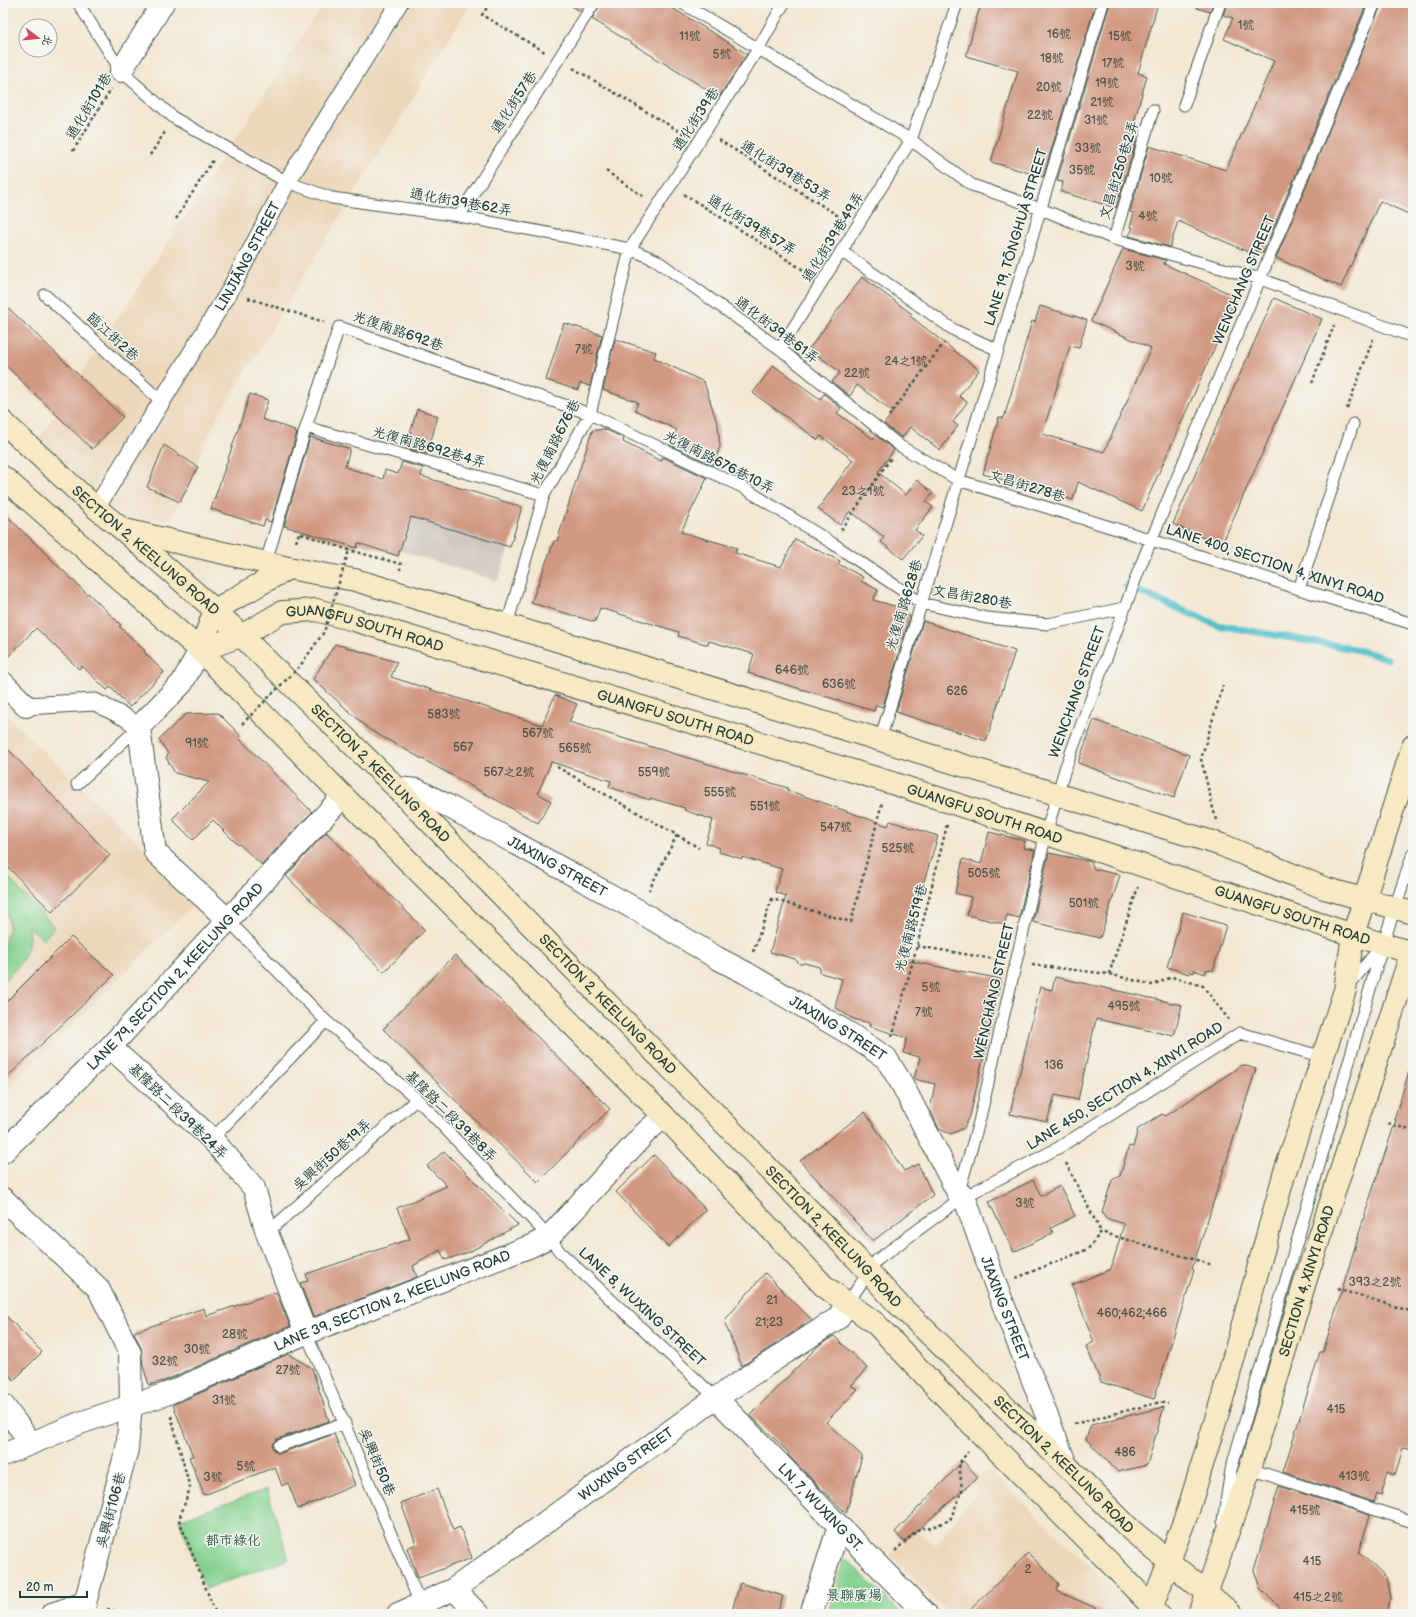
<svg xmlns="http://www.w3.org/2000/svg" width="1416" height="1617" font-family="'Balsamiq Sans','LXGW WenKai TC',sans-serif">
	<rect width="100%" height="100%" fill="#f6f6f2"/>
	<filter id="ink" filterUnits="userSpaceOnUse"><feTurbulence type="fractalNoise" baseFrequency=".025" numOctaves="2"/><feDisplacementMap in="SourceGraphic" scale="8" xChannelSelector="R" yChannelSelector="G"/><feConvolveMatrix kernelMatrix="1 2 1 2 8 2 1 2 1" color-interpolation-filters="sRGB"/></filter>
	<filter id="wash" filterUnits="userSpaceOnUse"><feTurbulence type="fractalNoise" baseFrequency=".012" numOctaves="4" result="noise"/><feDisplacementMap in="SourceGraphic" scale="16" xChannelSelector="R" yChannelSelector="G"/><feGaussianBlur stdDeviation="0.9" result="paint"/><feColorMatrix in="noise" values="0 0 0 0 0 0 0 0 0 0 0 0 0 0 0 0 0 1.4 0 .05"/><feComposite in="paint" operator="in"/></filter>
	<g filter="url(#wash)">
		<rect width="100%" height="100%" fill="#f3e7d2"/>
		<path fill="#ecd7ba" d="M324,3h147l-254,415 -45,100 -40,8 -93,-87z
			M3,712l195,188 -195,194z
			M989,1470l140,133 -3,11h-177l-59,-59 28,-23 17,13 43,-54 -9,-13z"/>
		<path fill="#cbc2b8" d="M425,477l97,30 -24,74 -97,-30z"/>
		<path fill="#86d290" stroke="#528862" d="M3,872l51,55 -11,13 -14,-14c0,6 0,13 -1,19 -2,14 -15,28 -25,36v-33l6,-21 -2,-15 -4,-7z
			M267,1489l22,70 -83,30 -27,-69z
			M844,1558h1l57,56h-74z"/>
		<g fill="none" stroke-linecap="round" stroke-linejoin="round">
			<path stroke="#53c1cb" stroke-width="7" d="M1126,586l91,39 138,24 33,10"/>
		</g>
		<g id="blocks">
			<path fill="#d19881" d="M567,3h19l-6,8z
				M601,3h63l83,51 -28,43 -127,-78z
				M981,3h115l-53,174 -52,-15 27,-91 -52,-15z
				M1110,3h48l-20,70 9,3 -18,64 7,2 -20,66 -55,-16 2,-10 -6,-1z
				M1198,3h15l-3,9 -13,-4z
				M1227,3h140l-104,250 -6,-3 -2,5 -77,-34 -8,26 -41,-11 4,-8 -3,-1 4,-14 -4,-1 19,-66 77,24 48,-109 -50,-22 9,-21 -10,-3z
				M1382,3h31v213l-33,-15 -39,86 -65,-29z
				M1123,249l43,11 -2,4 73,33 -95,214 -64,-29 -5,18 -90,-26 16,-57 5,1 28,-97 3,1 5,-16 47,14 -8,28 -9,-2 -28,88 62,18 47,-104 -60,-27z
				M862,277l50,37 -2,2 69,54 -20,26 8,6 -14,20 5,4 -18,24 -30,-23 -8,11 -18,-14 9,-12 -36,-27 -7,11 -18,-14 8,-10 -31,-23z
				M1274,298l48,21 -101,227 -48,-22z
				M3,303l120,114 -31,32 -89,-86z
				M564,323l38,12 -12,51 -10,-3 -2,7 -32,-10z
				M615,339l41,13 -2,6 50,24 14,44 2,21 -7,18 -43,-20 7,-15 -42,-20 3,-8 -35,-12z
				M773,365l47,34 4,-5 17,14 -4,5 36,26 3,-4 18,15 -16,22 28,23 11,-15 16,13 -7,9 7,5 -18,23 7,6 -19,23 -22,-17 3,-5 -34,-26 -10,14 -22,-16 35,-49 -32,-24 -3,4 -65,-47z
				M250,394l18,6 -6,19 32,11v2l3,1 -26,89 -6,-2 -2,6 -52,-17z
				M417,409l21,7 -11,38 -21,-6z
				M604,429l20,9 -1,4 38,19 2,-4 44,21 -26,54 56,16 -2,5 46,14 14,-28 45,22 -2,3 25,13 -2,4 17,9 -5,10 32,9 -2,5 7,2 -27,91 -7,-2 -2,6 -126,-38 6,-19 -45,-13 -1,4 -30,-9 1,-4 -79,-24 -5,14 -64,-19 23,-62h3l35,-110z
				M310,437l40,12 -5,18 38,12 2,-9 13,4 4,-12 21,6 -2,8 101,31 -12,40 -99,-30 -13,39 -40,-13 -1,5 -73,-22z
				M164,445l34,22 -18,35 -33,-15z
				M3,512l84,82 1,-1 33,32 -2,1 26,25 -1,1 20,20 -34,35 -20,-20 -3,3 -25,-24 -3,3 -43,-41 -33,34z
				M923,621l92,30 -29,90 -90,-29z
				M335,644l62,18 -6,15 151,48 13,-30 22,9 -8,18 219,66 -1,2 101,36 2,-5 48,15 -37,119 4,1 -1,4 97,19 -31,137 -6,12 -13,6 -12,-5 -9,-20 5,-25 -21,-5 6,-22 -17,-4 4,-15 -38,-12 1,-3 -17,-4 -18,-12 7,-28 -21,-6 -2,-6 -14,-4 -5,1 -5,-5 -25,-7 16,-56 -11,-4 7,-23 -40,-12v2l-23,-7 1,-4 -14,-5 7,-23 -29,-10 1,-2 -35,-10v2l-41,-13 2,-6 -60,-19 -13,31 13,8 -13,22 -168,-93 -57,-51z
				M218,713l23,23 -2,2 73,74 -50,53 -23,-21 -1,1 -25,-25 -20,20 -21,-21 37,-37 -34,-9 -9,-15 2,-4 -9,-15 27,-25z
				M1094,720l95,35 -15,43 -96,-35z
				M3,744l107,111 -58,57 -49,-50z
				M326,832l99,98 -41,42 -98,-96z
				M989,832l36,9 -2,7 12,2 -16,68 -12,-3 -3,9 -37,-9 4,-18 -16,-4 8,-34 18,5z
				M1049,853l39,8 3,1 3,7 26,6 -20,63 -67,-16z
				M1183,912l43,13 -13,46 -6,-2 -2,5 -11,-4v3l-4,-1 -1,2 -22,-7z
				M71,937l43,38 -111,106v-76z
				M455,955l155,154 -72,73 -155,-153z
				M1055,977l127,28 -8,31 -78,-17 -18,81 -23,-5 -8,27 -37,-8 30,-127 12,3z
				M1242,1065l14,4 -64,200 2,1 -40,129 -53,-17 -15,-36 8,-4 -22,-57 39,-16 13,-45 -18,-6 -4,-6 10,-32 8,-4 9,-30 4,1 5,-18 24,-15 4,2z
				M1409,1072l4,1v377l-10,-2 -8,27 -7,-3 -7,23 -4,-2 -3,9 -91,-30 37,-120h3l46,-151 27,-81 -2,-1z
				M865,1112l39,59 14,-7 15,31 -60,46 -73,-80z
				M444,1151l74,74 -49,27 -24,8 -5,-10 -27,16 4,11 -104,40 -13,-34 8,-2 -2,-7 104,-35 -13,-31 50,-22 -20,-20z
				M654,1155l52,55 -38,37 -52,-55z
				M1033,1180l8,16 19,-10 15,30 -24,12 2,5 -39,19 -25,-50z
				M765,1273l47,47 -70,46 -18,-45z
				M276,1292l14,34 -126,55 -15,4 -6,-19 -2,-18 -7,-16 70,-24 2,8z
				M3,1313l39,39 -28,28 -11,-11z
				M834,1336l33,32 -16,18 7,3 -32,33 36,34 -16,57 -31,-30 -27,-28 1,-2 -39,-38 69,-70z
				M288,1354l24,14 17,53 -52,18 -5,5 1,5 4,4h4l53,-19 21,51 -57,24 -10,-26 -6,3 -7,-19 -71,28 -15,-38 4,-1 -20,-51z
				M1164,1407l-17,58 -29,7 -32,-33 5,-14z
				M963,1461l15,16 -74,65 -9,-10z
				M1279,1486l91,29 -11,37 27,26 4,21 -3,15h-101l-26,-26 -6,-18z
				M437,1489l16,41 7,-3 12,31 -54,20 -11,-30 9,-4 -15,-41z
				M1028,1553l31,31 -2,7 52,23h-143z
				M740,1583l43,13 -6,18h-46z"/>
		</g>
	</g>
	<g filter="url(#ink)">
		<use href="#blocks" fill-opacity="0" stroke="#3f564c" stroke-width="1"/>
		<g fill="none" stroke-linecap="round" stroke-linejoin="round">
			<defs>
				<path id="service" d="M78,3l43,68 53,47 113,64 45,16 127,18 171,33 26,11 124,89 120,97 58,34 194,60 147,49 114,35
					M682,3l229,137 61,45 69,24 73,30 147,40 117,45 35,13
					M1184,105l36,-102
					M459,216l135,-213
					M1114,239l39,-129
					M841,251l113,79 44,20
					M45,295l116,106
					M780,349l131,-209 46,-137
					M306,427l238,68
					M266,562l40,-135 33,-100 251,87 154,74 88,55 89,60 66,15 61,6 76,-16
					M1299,589l54,-165
					M507,625l37,-130 46,-81 40,-165 128,-200 26,-46
					M880,740l223,-737
					M77,784l62,-57
					M229,921l97,100 91,78 132,138 11,15 156,146
					M1349,985l34,-41 30,-91
					M212,1139l114,-118
					M959,1191l20,-69 67,-289 19,-64 75,-202 235,-564
					M267,1233l150,-134
					M847,1304l30,-44 83,-61 98,-51 182,-115 83,24
					M306,1333l114,270
					M279,1446l66,-23
					M1250,1469l163,53
					M1223,1521l8,-51 152,-526"/>
				<g id="pedestrian">
					<path id="s1" d="M96,508l133,-216 58,-110 112,-179"/>
					<path d="M26,706l69,-4 31,16 13,9"/>
				</g>
				<g id="minor">
					<path d="M121,71l42,-68"/>
					<path d="M200,650l-18,33 -43,44 16,125 74,69"/>
					<path d="M3,683l23,23"/>
					<path id="s2" d="M397,788l20,2 29,15 193,106 78,47 29,15 104,61 36,24 16,26 56,109 6,3 32,90 70,179"/>
					<path d="M110,1047l102,92 42,49 13,45 39,100"/>
					<path id="s3" d="M3,1152l107,-105 233,-251"/>
					<path d="M3,1199l95,89 32,65 1,52 -4,44 -45,165"/>
					<path id="s4" d="M716,1398l123,128 87,88"/>
					<path d="M3,1405l28,38"/>
					<path id="s5" d="M3,1455l77,-32 86,-29 140,-61 225,-87 18,-9 96,-104 19,-17"/>
					<path d="M454,1589l24,25"/>
					<path d="M52,1614l33,-11"/>
					<path id="s6" d="M398,1614l56,-25 262,-191 122,-80 9,-14"/>
					<path d="M811,1614l28,-88"/>
				</g>
				<g id="secondary">
					<path id="s7" d="M3,422l93,86 26,21 93,81 182,178 459,470 41,45 169,162 65,65 101,84"/>
					<path d="M3,477l197,173 143,146 321,320 160,170 51,37 106,111 133,133 45,47"/>
					<path d="M125,530l163,38"/>
					<path d="M200,650l15,-40 73,-42 67,12 152,45 656,202 59,18 102,43 89,25"/>
					<path id="s8" d="M200,650l41,-14 41,-24 34,-2 38,10 535,162 464,153 60,18"/>
					<path d="M1149,1614l39,-103 35,-115 61,-221 61,-185 8,-55 60,-189"/>
					<path id="s9" d="M1199,1614l51,-145 55,-187 108,-334"/>
				</g>
			</defs>
			<use href="#service" stroke="#3f564c" stroke-width="13"/>
			<use href="#pedestrian" stroke="#3f564c" stroke-width="19"/>
			<use href="#minor" stroke="#3f564c" stroke-width="24"/>
			<use href="#secondary" stroke="#3f564c" stroke-width="24"/>
			<path stroke="#3f564c" stroke-width="2.5" stroke-dasharray="3 3" stroke-linecap="butt" d="M490,3l-8,12 63,37
				M573,68l111,66
				M719,140l124,79
				M73,151l38,-62
				M150,155l15,-23
				M606,171l38,26
				M684,194l124,79
				M176,219l37,-59
				M248,298l76,24
				M1312,383l22,-58
				M1347,409l26,-70
				M889,416l55,-73
				M841,530l50,-72
				M296,542l3,-9 50,17 52,14 -1,6
				M557,767l120,68 -28,55
				M1216,820l-15,-61 22,-74
				M677,835l22,13
				M917,946l82,14
				M753,952l19,-53 79,23 31,-119
				M1032,965l77,9 43,11 20,-8 31,9 26,34
				M1109,974l29,-87
				M892,1037l25,-91 30,-121
				M1388,1123l25,8
				M1066,1163l35,69
				M1016,1278l72,-29 13,-17 112,33
				M1337,1289l76,23
				M171,1416l19,72 -11,32 37,94
				M1074,1424l86,-22 8,2
				M895,1551l25,-23h9l21,-8 12,-29 -3,-28 9,-11
				M107,1609l10,2 1,3"/>
			<use href="#service" stroke="#fff" stroke-width="11"/>
			<use href="#pedestrian" stroke="#fff" stroke-width="17"/>
			<use href="#minor" stroke="#fff" stroke-width="22"/>
			<use href="#secondary" stroke="#f6e9c3" stroke-width="22"/>
			<path stroke="#3f564c" stroke-width="2.5" stroke-dasharray="3 3" stroke-linecap="butt" d="M242,724l58,-58 24,-34 25,-82"/>
		</g>
	</g>
	<g text-anchor="middle" dominant-baseline="central" stroke-width="3" stroke-linejoin="round" paint-order="stroke">
		<g font-size="12" fill="#4c5447">
			<text x="1246" y="25">1號</text>
			<text x="1059" y="34">16號</text>
			<text x="690" y="36">11號</text>
			<text x="1120" y="36">15號</text>
			<text x="722" y="54">5號</text>
			<text x="1052" y="58">18號</text>
			<text x="1113" y="63">17號</text>
			<text x="1107" y="83">19號</text>
			<text x="1049" y="87">20號</text>
			<text x="1102" y="102">21號</text>
			<text x="1040" y="115">22號</text>
			<text x="1096" y="120">31號</text>
			<text x="1088" y="148">33號</text>
			<text x="1082" y="170">35號</text>
			<text x="1161" y="178">10號</text>
			<text x="1148" y="216">4號</text>
			<text x="1135" y="266">3號</text>
			<text x="584" y="349">7號</text>
			<text x="906" y="361">24之1號</text>
			<text x="857" y="373">22號</text>
			<text x="863" y="491">23之1號</text>
			<text x="792" y="670">646號</text>
			<text x="839" y="684">636號</text>
			<text x="957" y="691">626</text>
			<text x="444" y="714">583號</text>
			<text x="538" y="733">567號</text>
			<text x="197" y="743">91號</text>
			<text x="463" y="747">567</text>
			<text x="575" y="748">565號</text>
			<text x="509" y="772">567之2號</text>
			<text x="654" y="772">559號</text>
			<text x="720" y="792">555號</text>
			<text x="765" y="806">551號</text>
			<text x="836" y="827">547號</text>
			<text x="898" y="848">525號</text>
			<text x="984" y="873">505號</text>
			<text x="1084" y="903">501號</text>
			<text x="931" y="987">5號</text>
			<text x="1124" y="1006">495號</text>
			<text x="924" y="1012">7號</text>
			<text x="1054" y="1065">136</text>
			<text x="1025" y="1203">3號</text>
			<text x="1375" y="1282">393之2號</text>
			<text x="772" y="1300">21</text>
			<text x="1132" y="1313">460;462;466</text>
			<text x="769" y="1322">21;23</text>
			<text x="235" y="1334">28號</text>
			<text x="197" y="1349">30號</text>
			<text x="165" y="1361">32號</text>
			<text x="288" y="1370">27號</text>
			<text x="224" y="1400">31號</text>
			<text x="1336" y="1409">415</text>
			<text x="1125" y="1452">486</text>
			<text x="246" y="1466">5號</text>
			<text x="1354" y="1476">413號</text>
			<text x="213" y="1477">3號</text>
			<text x="1305" y="1510">415號</text>
			<text x="1312" y="1561">415</text>
			<text x="1028" y="1569">2</text>
			<text x="1318" y="1597">415之2號</text>
		</g>
		<g font-size="14" fill="#1f3d34" stroke="#f6f6f2">
			<text transform="translate(514 102) rotate(-57)">通化街57巷</text>
			<text transform="translate(89 106) rotate(-59)">通化街101巷</text>
			<text transform="translate(696 119) rotate(-57)">通化街39巷</text>
			<text transform="translate(1119 170) rotate(-73)">文昌街250巷2弄</text>
			<text transform="translate(786 171) rotate(32)">通化街39巷53弄</text>
			<text transform="translate(461 202) rotate(10)">通化街39巷62弄</text>
			<text transform="translate(752 225) rotate(32)">通化街39巷57弄</text>
			<text transform="translate(833 237) rotate(-58)">通化街39巷49弄</text>
			<text transform="translate(1016 237) rotate(-73)">LANE 19, TŌNGHUÀ STREET</text>
			<text stroke="none"><textPath href="#s1" startOffset="294">LINJIĀNG STREET</textPath></text>
			<text transform="translate(1244 280) rotate(-67)">WENCHANG STREET</text>
			<text transform="translate(777 330) rotate(37)">通化街39巷61弄</text>
			<text transform="translate(398 331) rotate(19)">光復南路692巷</text>
			<text transform="translate(113 337) rotate(42)">臨江街2巷</text>
			<text transform="translate(555 442) rotate(-63)">光復南路676巷</text>
			<text transform="translate(429 447) rotate(16)">光復南路692巷4弄</text>
			<text transform="translate(719 462) rotate(27)">光復南路676巷10弄</text>
			<text transform="translate(1027 486) rotate(17)">文昌街278巷</text>
			<text stroke="none"><textPath href="#s7" startOffset="192">SECTION 2, KEELUNG ROAD</textPath></text>
			<text transform="translate(1275 564) rotate(18)">LANE 400, SECTION 4, XINYI ROAD</text>
			<text transform="translate(972 597) rotate(10)">文昌街280巷</text>
			<text transform="translate(904 605) rotate(-73)">光復南路628巷</text>
			<text stroke="none"><textPath href="#s8" startOffset="176">GUANGFU SOUTH ROAD</textPath></text>
			<text transform="translate(1077 692) rotate(-70)">WENCHANG STREET</text>
			<text stroke="none"><textPath href="#s8" startOffset="500">GUANGFU SOUTH ROAD</textPath></text>
			<text stroke="none"><textPath href="#s7" startOffset="516">SECTION 2, KEELUNG ROAD</textPath></text>
			<text stroke="none"><textPath href="#s8" startOffset="824">GUANGFU SOUTH ROAD</textPath></text>
			<text stroke="none"><textPath href="#s2" startOffset="180">JIAXING STREET</textPath></text>
			<text stroke="none"><textPath href="#s8" startOffset="1148">GUANGFU SOUTH ROAD</textPath></text>
			<text transform="translate(911 928) rotate(-75)">光復南路519巷</text>
			<text stroke="none"><textPath href="#s3" startOffset="246">LANE 79, SECTION 2, KEELUNG ROAD</textPath></text>
			<text transform="translate(994 991) rotate(-77)">WÉNCHĀNG STREET</text>
			<text stroke="none"><textPath href="#s7" startOffset="840">SECTION 2, KEELUNG ROAD</textPath></text>
			<text stroke="none"><textPath href="#s2" startOffset="504">JIAXING STREET</textPath></text>
			<text transform="translate(1125 1086) rotate(-32)">LANE 450, SECTION 4, XINYI ROAD</text>
			<text transform="translate(178 1111) rotate(44)">基隆路二段39巷24弄</text>
			<text transform="translate(451 1116) rotate(45)">基隆路二段39巷8弄</text>
			<text transform="translate(332 1155) rotate(-42)">吳興街50巷19弄</text>
			<text stroke="none"><textPath href="#s7" startOffset="1164">SECTION 2, KEELUNG ROAD</textPath></text>
			<text stroke="none"><textPath href="#s9" startOffset="350">SECTION 4, XINYI ROAD</textPath></text>
			<text stroke="none"><textPath href="#s5" startOffset="419">LANE 39, SECTION 2, KEELUNG ROAD</textPath></text>
			<text transform="translate(642 1307) rotate(43)">LANE 8, WUXING STREET</text>
			<text stroke="none"><textPath href="#s2" startOffset="840">JIAXING STREET</textPath></text>
			<text transform="translate(377 1462) rotate(67)">吳興街50巷</text>
			<text stroke="none"><textPath href="#s6" startOffset="274">WUXING STREET</textPath></text>
			<text stroke="none"><textPath href="#s7" startOffset="1488">SECTION 2, KEELUNG ROAD</textPath></text>
			<text stroke="none"><textPath href="#s4" startOffset="151">LN. 7, WUXING ST.</textPath></text>
			<text transform="translate(111 1510) rotate(-75)">吳興街106巷</text>
		</g>
		<g font-size="14" fill="#345b46" stroke="#f6f6f2">
			<text x="233" y="1540">都市綠化</text>
			<text x="854" y="1595">景聯廣場</text>
		</g>
	</g>
	<rect width="1416" height="1617" fill="none" stroke="#f6f6f2" stroke-width="16"/>
	<g transform="translate(38 38) rotate(106)"><circle r="19" fill="#f6f6f2" stroke="#a0aca6"/>
	<path d="M0-3L7 15L0 10L-7 15Z" fill="#d1495b"/>
	<text y="-6" font-size="11" font-weight="bold" text-anchor="middle" fill="#1f3d34">北</text>
	</g>
	<path d="M20 1591v6h67v-6" fill="none" stroke="#1f3d34" stroke-width="2"/>
	<text x="26" y="1591" font-size="12" fill="#1f3d34" stroke="#f6f6f2" stroke-width="3" paint-order="stroke">20 m</text>
</svg>
